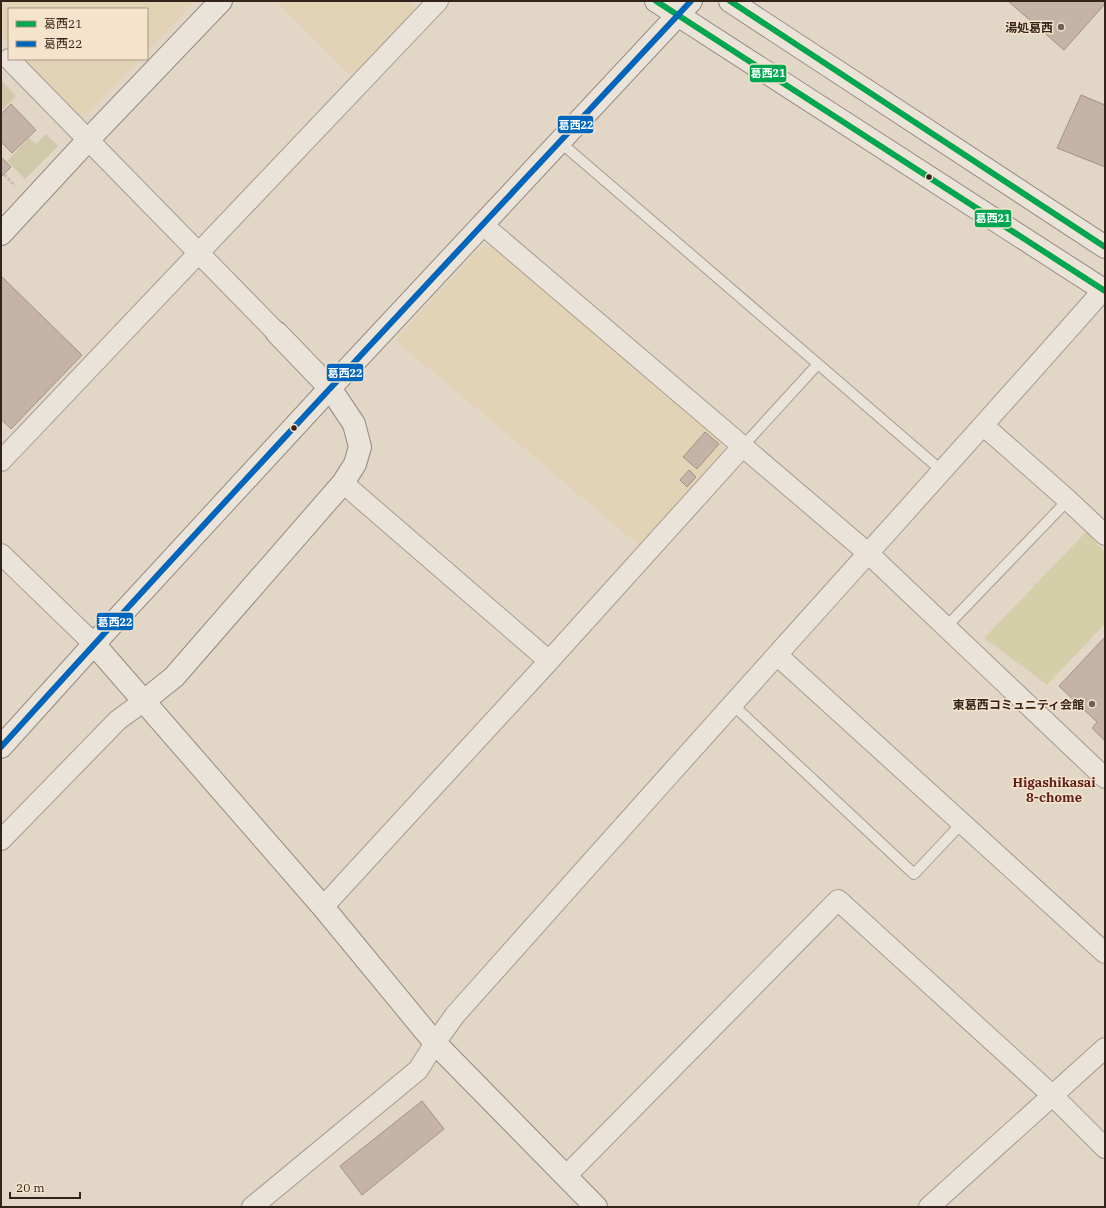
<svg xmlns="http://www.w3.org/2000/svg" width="1106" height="1208" font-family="'IBM Plex Serif','Noto Sans JP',serif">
	<rect width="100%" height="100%" fill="#e2d6c7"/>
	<path fill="#e3d3b6" d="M1,1h194l-48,51v-43h-138v35l-8,-8z
		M275,1h136l1,1 -1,2 6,6 -66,66z
		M24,59h116l-57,60z
		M492,246l230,196 1,11 -84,92 -244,-205 86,-93z"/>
	<path fill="#d5cfa9" d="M1086,532l19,20v72l-58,61 -63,-47z"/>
	<path fill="#cfc9a9" d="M1,80l15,16 -15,15z
		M46,134l12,12 -33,33 -18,-18 22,-23 7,6z"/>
	<path fill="#c5b3a8" stroke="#a29287" d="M1008,1h97v3l-41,46z
		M1081,95l24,10v62l-48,-19z
		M11,104l25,26 -24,23 -11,-11v-28z
		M1,157l10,10 -10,10z
		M1,276l81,79 -71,74 -10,-10z
		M705,432l14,12 -22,25 -14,-12z
		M689,470l7,7 -9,10 -7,-7z
		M1105,637v104l-13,-13 5,-6 -38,-36z
		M422,1101l22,28 -82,66 -22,-29z"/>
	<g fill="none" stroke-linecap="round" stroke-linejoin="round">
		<defs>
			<path id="lane" d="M560,142l258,222 124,107
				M743,446l75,-82
				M946,627l122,-127
				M732,704l182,170 48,-51"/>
			<path id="street" d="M9,59l268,274
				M483,225l386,329 236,224
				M984,426l84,74 37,35
				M1,461l437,-460
				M343,483l206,178
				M1,554l93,90
				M777,655l328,298
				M1,840l117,-120 26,-19
				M323,907l226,-246 194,-215
				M566,1176l272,-276 215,196 52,52
				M252,1207l166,-137 17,-27 20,-28c107,-120 213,-239 320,-358 110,-123 221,-245 330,-369
				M929,1207l176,-159"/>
			<path id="secondary" d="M656,1l449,290
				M730,1l375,246
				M1,234l87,-94 133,-139
				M94,644l229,263 112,136 161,164
				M144,701l30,-24 169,-194 12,-19 5,-17 -6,-23 -24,-36 -53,-55
				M1,747l93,-103 236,-256 361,-387"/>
		</defs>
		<use href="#lane" stroke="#a69b91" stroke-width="12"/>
		<use href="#street" stroke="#a69b91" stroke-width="22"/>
		<use href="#secondary" stroke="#968b81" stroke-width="24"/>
		<path stroke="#c2b9b1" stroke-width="2.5" stroke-dasharray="3 2" stroke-linecap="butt" d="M1,171l14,15"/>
		<use href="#lane" stroke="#eae3da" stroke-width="10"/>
		<use href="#street" stroke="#eae3da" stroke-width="20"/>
		<use href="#secondary" stroke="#eae3da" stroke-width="22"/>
		<defs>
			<path id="bus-1" d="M656,1l449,290
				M730,1l375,246"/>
			<path id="bus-2" d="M1,747c227,-251 459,-498 690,-746"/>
		</defs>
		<use href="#bus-1" stroke="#f5e3cb" stroke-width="9"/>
		<use href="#bus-2" stroke="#f5e3cb" stroke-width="9"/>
		<use href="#bus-1" stroke="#00a651" stroke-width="6"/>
		<use href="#bus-2" stroke="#0065bd" stroke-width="6"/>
	</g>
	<g fill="#716257" stroke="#f5e3cb" stroke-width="1.5">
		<circle cx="1061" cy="27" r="4"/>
		<circle cx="1092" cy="704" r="4"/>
	</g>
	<g fill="#34231b" stroke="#f5e3cb" stroke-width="1.5">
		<circle cx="929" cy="177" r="3.5"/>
		<circle cx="294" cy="428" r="3.5"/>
	</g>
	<g text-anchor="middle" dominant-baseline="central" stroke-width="3" stroke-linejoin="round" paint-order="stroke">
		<g font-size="12" font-weight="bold" fill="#34231b" stroke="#f5e3cb" text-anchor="end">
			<text x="1053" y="27">湯処葛西</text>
			<text x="1084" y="704">東葛西コミュニティ会館</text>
		</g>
		<g font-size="13" font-weight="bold" fill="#601e1a" stroke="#f5e3cb">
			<text x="1054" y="782">Higashikasai<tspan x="1054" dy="15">8-chome</tspan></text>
		</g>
	</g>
	<g stroke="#f5e3cb" stroke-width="1.5">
		<rect x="749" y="64" width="38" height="19" rx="4" fill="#00a651"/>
		<rect x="557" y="115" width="37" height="19" rx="4" fill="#0065bd"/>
		<rect x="974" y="209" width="38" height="19" rx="4" fill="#00a651"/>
		<rect x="326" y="363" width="38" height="19" rx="4" fill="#0065bd"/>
		<rect x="96" y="612" width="38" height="19" rx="4" fill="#0065bd"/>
	</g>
	<g font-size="11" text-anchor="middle" font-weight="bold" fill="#fff">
		<text x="768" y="77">葛西21</text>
		<text x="576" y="129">葛西22</text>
		<text x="993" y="222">葛西21</text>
		<text x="345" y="377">葛西22</text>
		<text x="115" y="626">葛西22</text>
	</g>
	<rect width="1106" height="1208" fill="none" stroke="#34231b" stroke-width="4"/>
	<rect x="8" y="8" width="140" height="52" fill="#f5e3cb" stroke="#a89685"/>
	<rect x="16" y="21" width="20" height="6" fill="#00a651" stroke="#a89685"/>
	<text x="44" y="28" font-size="12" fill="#34231b">葛西21</text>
	<rect x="16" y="41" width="20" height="6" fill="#0065bd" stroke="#a89685"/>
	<text x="44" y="48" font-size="12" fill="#34231b">葛西22</text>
	<path d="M10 1192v6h70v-6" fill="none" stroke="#34231b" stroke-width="2"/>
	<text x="16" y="1192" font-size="12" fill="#34231b" stroke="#f5e3cb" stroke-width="3" paint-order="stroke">20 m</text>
</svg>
